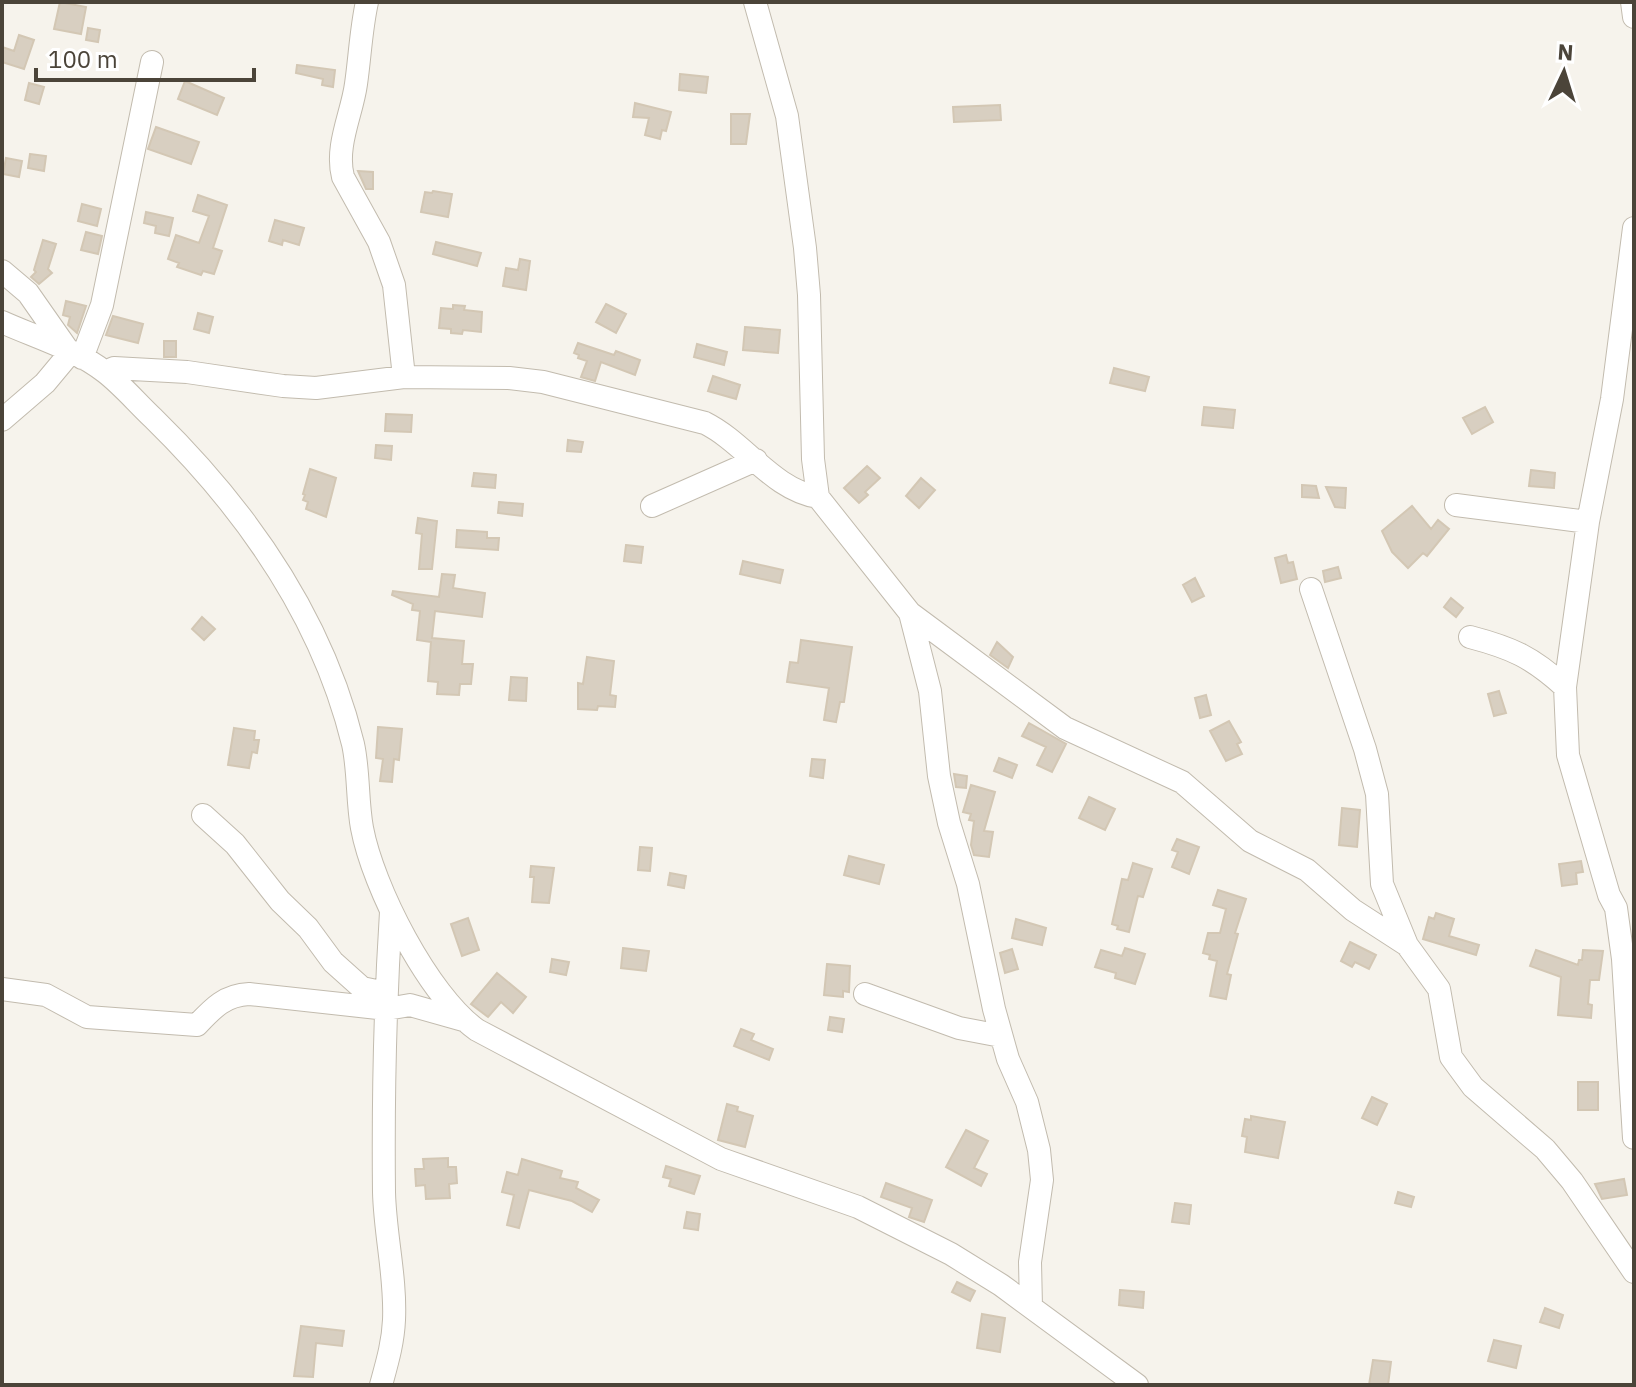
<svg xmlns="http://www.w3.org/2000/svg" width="1636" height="1387" font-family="'IBM Plex Sans',sans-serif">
	<rect width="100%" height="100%" fill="#f6f3ec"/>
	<path fill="#d8cfc1" stroke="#d3c7b4" stroke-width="2" d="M60,2l26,5 -5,27 -27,-5z
		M88,28l12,2 -2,12 -12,-2z
		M19,35l15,5 -10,29 -22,-7v-15l12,4z
		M297,65l38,5 -2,17 -11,-2 1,-6 -27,-6z
		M680,74l28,3 -2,16 -27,-3z
		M185,81l39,17 -7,17 -39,-16z
		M29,83l15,4 -5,17 -14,-4z
		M635,103l36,9 -5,19 -4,-1 -2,9 -15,-4 4,-17 -16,-1z
		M1000,105l1,15 -47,2 -1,-15z
		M731,114h19l-4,30h-15z
		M156,127l43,15 -8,22 -43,-15z
		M30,154l16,2 -2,15 -16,-3z
		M6,158l16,3 -3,16 -16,-3z
		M358,171l15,1v17h-7z
		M433,191l19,3 -4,23 -27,-5 4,-20 7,1z
		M198,195l29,10 -14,43 9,3 -8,23 -11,-3 -2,4 -24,-8 2,-4 -11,-4 8,-24 23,8 10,-27 -16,-5z
		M82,204l19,5 -4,17 -19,-5z
		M146,212l27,6 -4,18 -14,-3 1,-7 -12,-3z
		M275,220l29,8 -5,17 -16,-5 -1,5 -13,-4z
		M86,232l16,4 -4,18 -17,-4z
		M43,240l13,4 -8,25 4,4 -13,11 -8,-7 5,-5 -2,-2z
		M436,242l45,11 -4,13 -44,-12z
		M520,259l10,2 -4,29 -23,-4 3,-18 12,2z
		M66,301l20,5 -9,27 -9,-8 2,-8 -7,-2z
		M606,304l20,10 -10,19 -20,-11z
		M453,305l12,1 -1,4 18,2 -1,20 -18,-2 -1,4 -11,-1v-4l-12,-1 2,-20 12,1z
		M198,313l15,4 -4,16 -15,-4z
		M113,316l30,8 -5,19 -32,-8z
		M745,327l35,3 -2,23 -35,-3z
		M164,341h12v16h-12z
		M578,343l36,12 2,-4 24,9 -5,15 -34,-13 -6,19 -14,-4 6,-16 -9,-3 1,-3 -5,-2z
		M697,344l30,8 -3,13 -30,-8z
		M1114,368l35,9 -4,14 -35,-8z
		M713,376l27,9 -4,14 -28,-8z
		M1204,407l31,3 -2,18 -31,-3z
		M1485,407l8,15 -21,12 -9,-16z
		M386,414l26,1 -1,17 -26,-1z
		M568,440l15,2 -2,10 -14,-1z
		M376,445l16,1 -1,14 -16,-2z
		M867,466l13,12 -15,14 3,3 -9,8 -15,-15z
		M310,469l26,9 -10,39 -20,-8 2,-7 -5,-2 2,-5 -2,-1z
		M1531,470l24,3 -1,15 -25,-2z
		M474,473l22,2 -1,13 -23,-2z
		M921,478l14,12 -16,18 -13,-12z
		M1302,485l14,1 3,12 -17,-1z
		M1326,487l20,1 -1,20 -10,-1z
		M499,502l24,2 -1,12 -24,-3z
		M1412,506l19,23 7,-9 11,9 -22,27 -4,-3 -15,15 -16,-16 -10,-21z
		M418,518l19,3 -5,48h-13l3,-35 -6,-1z
		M457,530l30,2v6h12l-1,12 -42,-3z
		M626,545l17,2 -2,16 -17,-2z
		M1286,555l2,8 5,-1 4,17 -16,4 -6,-25z
		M743,561l40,9 -3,13 -40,-9z
		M1338,567l3,11 -16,4 -2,-11z
		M442,574l13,1 -2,13 32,5 -3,24 -47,-6 -3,27 32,3 -2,23h11l-2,20h-11l-1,11 -22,-1 1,-12 -10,-1 3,-39 -14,-2 3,-29 -8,-1 1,-6 -21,-9 1,-4 46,6z
		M1195,578l9,18 -12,6 -9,-17z
		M1451,598l12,10 -7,9 -12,-10z
		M202,617l13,12 -11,11 -12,-11z
		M801,640l51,7 -8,55h-4l-4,20 -12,-2 5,-32 -42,-6 3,-20 8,1z
		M997,642l16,15 -5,11 -18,-13z
		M587,657l27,4 -4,34 6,1 -1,11 -17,-1 -1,4 -19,-1v-26l5,1z
		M511,677l16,1 -1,23 -17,-1z
		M1499,691l7,22 -12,3 -6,-22z
		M1206,695l5,20 -11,3 -5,-20z
		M1229,721l12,21 -4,2 5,10 -16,7 -16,-30z
		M1029,723l37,21 -14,28 -15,-7 9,-18 -24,-11z
		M378,727l24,2 -3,31 -5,-1 -2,23 -12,-1 3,-22 -7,-1z
		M234,728l21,3 -1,9h5l-2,13 -5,-1 -3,16 -21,-3z
		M999,758l18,7 -5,13 -18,-7z
		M812,759l13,1 -2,18 -13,-2z
		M954,774l13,2 -1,12 -10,-1z
		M971,785l24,7 -11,39 9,1 -4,25 -15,-2 -3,-10 3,-24 -5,-1 2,-6 -8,-2z
		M1089,797l26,12 -10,21 -26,-12z
		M1342,808l18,2 -3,37 -18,-2z
		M1177,839l22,8 -10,27 -17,-7 6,-15 -6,-2z
		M640,847l12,1 -2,23 -12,-1z
		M849,856l35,9 -5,19 -35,-9z
		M1581,861l2,11 -7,1 1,11 -15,2 -3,-22z
		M1133,863l19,6 -9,28 -5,-1 -9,36 -12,-3 1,-3 -6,-2 10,-45 6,1z
		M531,866l23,2 -5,35 -17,-1 2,-25h-4z
		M670,873l16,3 -2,12 -16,-3z
		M1218,890l28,9 -11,34 3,1 -11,40 4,1 -5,24 -16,-3 7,-35 -8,-2 1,-4 -7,-2 5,-20h12l6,-24 -13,-4z
		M1436,913l18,6 -5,17 30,9 -3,10 -53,-16 6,-22 5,2z
		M468,918l11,32 -17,6 -11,-32z
		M1016,919l30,9 -4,17 -30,-7z
		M1350,942l26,13 -7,14 -14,-7 -3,5 -11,-6z
		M623,948l26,3 -3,20 -25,-3z
		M1125,948l20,6 -10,30 -20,-6 1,-5 -21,-6 6,-17 21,6z
		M1012,949l6,20 -13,4 -5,-20z
		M1536,950l42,15 1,-5h3l1,-10 20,1 -4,29h-9l-2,24 4,1 -1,13 -33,-3 3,-38 -31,-11z
		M552,959l17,3 -3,13 -16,-3z
		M827,964l23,2 -1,26 -6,-1v6l-19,-2z
		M497,973l29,24 -13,16 -12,-11 -13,15 -17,-13z
		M830,1017l14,2 -2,13 -14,-2z
		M741,1029l13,5 -3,6 22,9 -4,11 -35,-14z
		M1578,1082h20v28h-20z
		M1372,1097l15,7 -10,21 -15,-7z
		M727,1104l11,3 -1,4 16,5 -8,31 -27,-7z
		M1251,1116l34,6 -7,36 -33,-6 2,-15 -5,-1 3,-17 6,1z
		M966,1130l22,11 -14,27 13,6 -6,12 -35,-19z
		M448,1158v9h8l1,16 -8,1 1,14 -24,1 -1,-14 -9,1 -1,-17h9l-1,-10z
		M522,1159l40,12 -2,7 18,4 -2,6 23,12 -7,12 -20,-11 -43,-11 -10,38 -12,-3 7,-30 -12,-3 5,-20 11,3z
		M666,1166l34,10 -6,18 -25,-8 2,-7 -8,-2z
		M1624,1179l3,16 -25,4 -7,-15z
		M886,1183l46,17 -8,22 -15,-5 3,-9 -31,-11z
		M1398,1192l16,5 -3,10 -16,-4z
		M1175,1203l16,2 -2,19 -17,-2z
		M687,1212l13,2 -2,16 -14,-2z
		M957,1282l18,9 -5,10 -18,-9z
		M1120,1290l24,2 -1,16 -24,-3z
		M1545,1308l18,7 -4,13 -19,-6z
		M982,1314l23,4 -5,34 -23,-4z
		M301,1326l43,5 -2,15 -26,-3 -3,34 -19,-1z
		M1494,1340l27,6 -5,22 -28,-7z
		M1373,1360l18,2 -3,23h-19z"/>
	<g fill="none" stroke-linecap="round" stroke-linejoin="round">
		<defs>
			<path id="minor" d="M367,2c-6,27 -7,54 -11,82 -4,30 -21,62 -13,93l36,65 15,43 10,92
				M755,2l32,114 18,132 4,47 4,164 5,38 92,116 155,115 117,54 68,59 57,29 46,40 54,35 32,44 12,68 22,30 72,62 27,32 62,91
				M1632,2l2,15
				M1634,228l-22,171 -24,123 -23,165 3,68 41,140 7,13 7,51 11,179
				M2,271l26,22 42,60 -25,30 -43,37
				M2,322c33,15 74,27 103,50 17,13 32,31 48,46 93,91 169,198 200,326 6,27 4,57 9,84 11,59 66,167 115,202l244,129 137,48 93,47 50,31 136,100
				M82,358l20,-53 50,-243
				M105,372l9,-4 73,4 96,14 33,2 88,-11 105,1 34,4 162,41c40,20 68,67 113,74
				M1456,505l132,17
				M652,506l104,-46
				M1311,589l54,160 12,45 5,90 25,61
				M910,613l20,78 9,85 10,47 19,61 26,125 14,50 19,43 12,48 3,30 -12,82 1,45
				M1470,637c42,11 62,20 95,50
				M203,815l32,29 45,57 28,27 25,34 29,26 24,5
				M2,989l44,6 41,22 110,8c16,-17 28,-30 52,-31l138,15 23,-4 53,15
				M865,994l94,34 42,8
				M381,1385c6,-22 12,-42 13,-65 2,-43 -9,-85 -10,-128 -1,-93 1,-187 7,-280"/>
		</defs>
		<use href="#minor" stroke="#c2bbae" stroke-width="24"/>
		<use href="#minor" stroke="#fff" stroke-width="22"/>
	</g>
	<rect width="1636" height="1387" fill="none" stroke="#4b4439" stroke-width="8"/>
	<g transform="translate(1564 72) rotate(4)" stroke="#ffffff" stroke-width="6" paint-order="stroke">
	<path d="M0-6L14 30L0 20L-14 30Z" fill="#4b4439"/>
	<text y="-12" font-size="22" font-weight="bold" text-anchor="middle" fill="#4b4439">N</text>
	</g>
	<path d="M36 68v12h218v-12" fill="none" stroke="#4b4439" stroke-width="4"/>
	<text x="48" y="68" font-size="24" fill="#4b4439" stroke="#ffffff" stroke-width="6" paint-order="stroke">100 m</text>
</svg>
